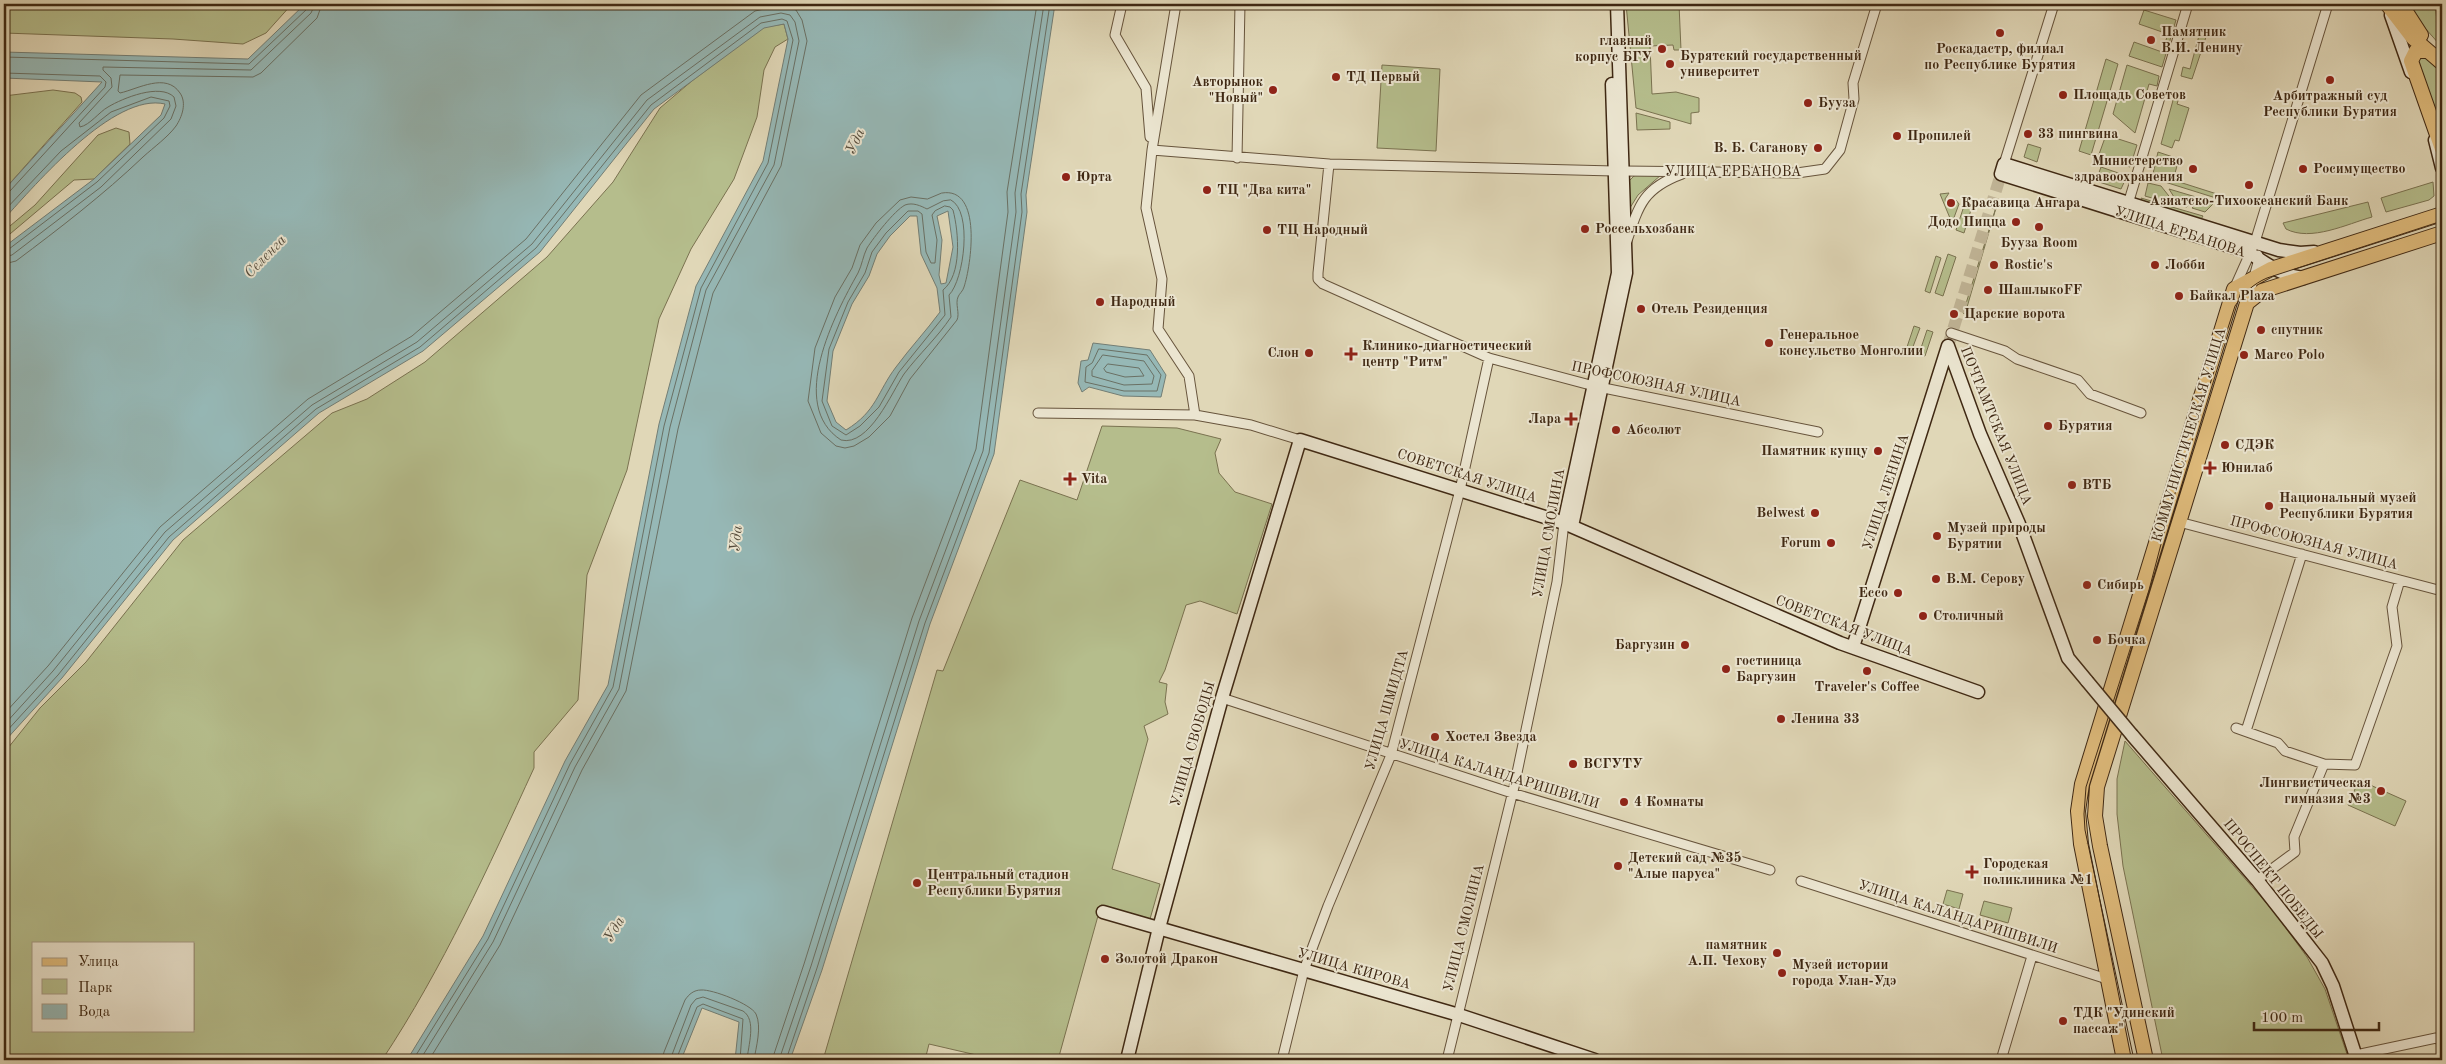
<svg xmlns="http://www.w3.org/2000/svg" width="2446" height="1064" font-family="'Old Standard TT',serif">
	<rect width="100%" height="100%" fill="#e0d7b7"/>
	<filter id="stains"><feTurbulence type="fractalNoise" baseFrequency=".004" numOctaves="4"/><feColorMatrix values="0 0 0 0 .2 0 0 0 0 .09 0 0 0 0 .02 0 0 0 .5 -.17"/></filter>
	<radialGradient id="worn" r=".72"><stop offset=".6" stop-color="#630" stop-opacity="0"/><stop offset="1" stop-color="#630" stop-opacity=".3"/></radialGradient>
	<path fill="#b5bd8c" stroke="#7a7250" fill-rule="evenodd" d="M4,4h288l-26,29 -23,11 -70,-5 -169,-6z
		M1626,4h53l2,46h-7l-1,-5 -23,1 2,48 24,-2 23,6v14l-8,1v11l-55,-16z
		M2409,4h26l5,41 -15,-17z
		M2144,10l32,10 -14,47 -33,-11 5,-14 28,10 6,-18 -29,-10z
		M784,24l4,15 -13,8 -11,23 -7,47 -23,62 -43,70 -32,70 -32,151 -40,105 -9,125 -44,52v16c-46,100 -91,200 -152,292h-378v-307l36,-45 46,-46 97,-122 149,-127 35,-14 58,-37 122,-105 66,-75 47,-74 33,-28 71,-53zM34,943h160v87h-160z
		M2200,32l7,2 -15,45 -11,-3 2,-9 7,2z
		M2421,55l20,10 1,62 -7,-13 -18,-51z
		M2106,59l12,5 -27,91 -12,-4z
		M1382,65l58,4 -4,82 -59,-3z
		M2127,65l32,11 -2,10 -8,-2 -14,49 -22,-19z
		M53,90l22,3 6,4 1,5 -78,88v-94z
		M2175,93l5,2 -3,9 12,4 -10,33 -4,-1 -3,8 -11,-4z
		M1636,113l34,9v7l-33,1z
		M116,128l13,4 1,12 -36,35 -20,1 -70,59v-8l31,-26 63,-70z
		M2106,135l31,10 -7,22 -32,-10z
		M2028,144l13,4 -4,14 -13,-5z
		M2158,152l21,7 -6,21 44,14 -1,4 -64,-20z
		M2101,167l26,9 -6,13 -25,-8z
		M1640,174l21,1 -23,20 -10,16 -1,-28 7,-7z
		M2433,182l1,14 -5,4 -43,12 -5,-14z
		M2148,183l13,3 15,19 -31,-9z
		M2169,189l27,8 -9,10 -8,-2z
		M1949,193l-4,6 1,5 4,2 4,-1 2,-5 3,4 -7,19 -12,-29z
		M2141,198l62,18 -3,5 -58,-19z
		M2202,199l13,3 -10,10 -13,-4z
		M1966,200l7,3 -9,30 -8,-3z
		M1998,201l-33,113 -2,-1z
		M2368,202l4,15c-25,7 -61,25 -86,12l-3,-6z
		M1948,254l8,3 -13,39 -8,-3z
		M1936,256l5,2 -11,35 -5,-2z
		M1914,326l6,2 -9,24 -5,-2z
		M1927,330l6,2 -8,24 -6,-2z
		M1102,426l75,2 44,11 -6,14 4,20 16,19 37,12 -35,110 -37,-13 -14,4 -21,65 -6,12 8,2 -2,18 3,12 -24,12 4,13 -36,130 48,15 -10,35 -49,-14 -43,155h-60l-69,-16 -4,16h-102l114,-390 6,1 77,-191 57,20z
		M2125,741l150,172 32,44 18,32 24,71h-186l-40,-194 -6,-52v-35z
		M2359,780l47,21 -11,25 -47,-21z
		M1947,890l16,4 -4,15 -16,-5z
		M1984,901l28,7 -4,15 -28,-8z"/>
	<path fill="#96b8b6" stroke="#737e75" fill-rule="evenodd" d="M305,4h750l-29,191 1,17 -33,242 -64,170 -108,346 -32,90h-55l4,-38 -37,-14 -21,52h-274l76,-124 82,-175 43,-76 51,-261 37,-138 67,-125 25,-122 -4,-15 -20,4 -110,81 -114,143 -117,99 -104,62 -146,127 -111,138 -58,64v-495l90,-68 67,-64 4,-11c-51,-12 -129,80 -161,115v-29l98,-108 -98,-4v-26l244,7zM948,211l5,36 -7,36 -5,1 -2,-9 3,-35 -5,-24zM910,216h7l4,38 16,34 3,24c-14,19 -30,36 -44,55 -19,25 -19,44 -50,63l-10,-8 -9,-21 6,-50 19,-47 17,-28 8,-22 13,-18z
		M1093,343l57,7 16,25 -5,22 -38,-1 -34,-9 -7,5 -4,-9 3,-22 7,-1z"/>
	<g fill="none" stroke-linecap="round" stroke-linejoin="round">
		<path stroke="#6a7064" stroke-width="1" d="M4,57l245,7 58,-55 1,-5
			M4,73l96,3 6,6 -1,5 -95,104 -6,2
			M942,193c41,-7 29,73 22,94 -1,4 -5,7 -6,10 -3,7 2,16 -1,23l-47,59 -20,37 -21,21 -15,9 -9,2 -9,-2 -15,-13 -13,-32 7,-53 20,-51 17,-29 8,-23 16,-22 24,-23 11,-3 16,2z
			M951,200c22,11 13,80 -2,95l2,22c-14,21 -32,37 -47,57 -12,18 -35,73 -63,66 -54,-35 -6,-126 17,-167 4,-8 5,-17 9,-25 7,-11 27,-37 38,-43 8,-3 16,1 22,4l16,-8z
			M945,206l5,1 3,3c6,23 9,65 -10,80l2,25 -46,57 -20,35 -19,19 -14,9 -14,-9 -10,-25 7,-52 19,-47 17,-29 7,-21 14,-19 22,-22h10l4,3 4,38 5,11h4l2,-23 -5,-25 3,-4z
			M4,211l57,-60 50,-39 40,-15 18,4 1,5 -6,12 -67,64 -88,67 -5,1
			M4,257l8,-2 89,-68 70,-68 5,-13 -2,-9c-14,-14 -51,1 -66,10 -9,5 -18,18 -28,20l-1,-4 33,-36 -1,-9 -8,-8v-3l148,3 60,-57 4,-9
			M4,264l12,-3c44,-33 87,-66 127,-104 11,-10 25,-20 33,-31 6,-9 11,-23 4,-33 -14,-21 -42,-4 -60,0l-2,-2 2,-16 133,2 8,-4 56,-55 5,-14
			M1099,349l48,6 14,20 -4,16h-33l-39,-9 1,-15 6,-4z
			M1103,355l41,6 10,15 -2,8 -28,1 -32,-9v-5z
			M1108,364l31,4 5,8 -19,1 -19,-5 -2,-3z
			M4,714l44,-48 112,-139 148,-128 104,-63 114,-97 115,-144 114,-84 28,-6 13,5 6,10 5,21 -26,125 -68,127 -35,136 -52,262 -44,79 -82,175 -71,115
			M4,725l49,-54 112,-139 147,-127 105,-63 115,-98 115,-144 113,-83 21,-4 9,2 5,7 4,19 -25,124 -68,125 -36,137 -51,262 -44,78 -82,175 -73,118
			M4,734l54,-59 111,-138 147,-128 104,-62 116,-99 115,-143 110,-82 21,-4 5,2 6,19 -25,123 -67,125 -37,138 -51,261 -43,77 -82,175 -75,121
			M662,1060l2,-8 21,-52c4,-6 9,-10 16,-10 11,-1 50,14 55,24 6,13 0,33 -2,46
			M670,1060l21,-55 5,-6 7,-2 40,14c14,9 5,35 4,49
			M676,1060l21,-53 6,-3 40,15 -3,41
			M772,1060l32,-96 108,-346 64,-169 32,-237 -1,-20 30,-188
			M779,1060l32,-94 108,-345 64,-170 33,-239 -1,-19 29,-189
			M786,1060l31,-92 108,-345 64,-170 33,-241 -1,-18 29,-190"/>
		<path stroke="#c0b496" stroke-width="12" stroke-dasharray="12 6" stroke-linecap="butt" d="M1948,346l53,-172"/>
		<defs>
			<path id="street" d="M1122,4l-7,31 31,53 4,49
				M1176,4l-24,146 -6,58 16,71 -4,50 31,47 6,39
				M1152,150l177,14 285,7
				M1237,158l3,-154
				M1329,164l-11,109v6l5,5 166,74 105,28 224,46
				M2004,164l50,-160
				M1624,171l173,2 28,-4 15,-19 14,-51 -1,-16 24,-79
				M2128,204l60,-200
				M1627,241c12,-37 17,-53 55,-67
				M2234,289l21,-47 73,-238
				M2247,302l12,-43 -1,-4
				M1951,333l54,18 12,8 61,21 12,14 51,19
				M1038,413l157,2 56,10 49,15
				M2179,522l263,69
				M1222,698l290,95 258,77
				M2236,728l42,15 7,8 39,13 31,1 42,-119 -5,-39 8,-27
				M2246,731l56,-177
				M2257,880l38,-28 -1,-15 30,-73
				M1801,881l306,98
				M2356,1055l80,-17 6,4
				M1282,1060l22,-90 24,-64 63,-151 69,-265 29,-132
				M1447,1060l67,-273 43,-205 7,-59
				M2001,1060l31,-104"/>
			<path id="secondary" d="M2391,15l20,57
				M2435,140l7,28
				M2303,278c-23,-3 -36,-14 -55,-26l-247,-78 3,-10 275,86 21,3 14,-1
				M1948,346l32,88 39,90 49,134 19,23
				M1564,523l54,-250 -6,-189
				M1572,526l54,-253 -9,-269
				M1853,647l95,-301
				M2132,735l125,145 65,83 11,23 24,74
				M1103,912l356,103 136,45
				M1127,1060l32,-132 63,-230 78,-258 264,83 276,120 138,49"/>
			<path id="primary" d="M2387,4l26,34 29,25
				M2401,4l20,31
				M2442,4v1
				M2428,51h-12l-5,10 31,88
				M2124,1060l-43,-216 -3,-33 4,-27 152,-495 37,-20 171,-55
				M2146,1060l-46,-214 -5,-30 2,-29 150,-484 15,-12 180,-58"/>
		</defs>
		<use href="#street" stroke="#67543c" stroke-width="11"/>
		<use href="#secondary" stroke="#3f2813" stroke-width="15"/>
		<use href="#primary" stroke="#3f2813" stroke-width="16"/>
		<use href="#street" stroke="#ebe5d0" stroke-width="9"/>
		<use href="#secondary" stroke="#ebe5d0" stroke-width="12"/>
		<use href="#primary" stroke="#e0bc7c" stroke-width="14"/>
		<path stroke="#3f2813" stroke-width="1" d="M2134,1060l-49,-230 -1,-16 2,-27 63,-197 22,-84 64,-200c9,-13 18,-22 32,-28l175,-57"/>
		<defs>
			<path id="secondary-bridge" d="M2087,681l45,54"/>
		</defs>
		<use href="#secondary-bridge" stroke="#3f2813" stroke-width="15" stroke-linecap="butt"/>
		<use href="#secondary-bridge" stroke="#ebe5d0" stroke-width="12"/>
	</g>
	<g fill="#8f2418" stroke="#ebe5d0" stroke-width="2">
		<circle cx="2000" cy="33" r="5"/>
		<circle cx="2151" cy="40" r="5"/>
		<circle cx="1662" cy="49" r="5"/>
		<circle cx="1670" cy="64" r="5"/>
		<circle cx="1336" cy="77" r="5"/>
		<circle cx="2330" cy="80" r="5"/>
		<circle cx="1273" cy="90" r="5"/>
		<circle cx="2063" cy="95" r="5"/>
		<circle cx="1808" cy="103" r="5"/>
		<circle cx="2028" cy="134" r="5"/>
		<circle cx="1897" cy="136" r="5"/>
		<circle cx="1818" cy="148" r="5"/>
		<circle cx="2193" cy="169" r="5"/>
		<circle cx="2303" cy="169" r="5"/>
		<circle cx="1066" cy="177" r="5"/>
		<circle cx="2249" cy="185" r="5"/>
		<circle cx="1207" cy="190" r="5"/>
		<circle cx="1951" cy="203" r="5"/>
		<circle cx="2016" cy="222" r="5"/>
		<circle cx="2039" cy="227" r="5"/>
		<circle cx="1585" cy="229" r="5"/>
		<circle cx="1267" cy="230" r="5"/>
		<circle cx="1994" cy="265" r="5"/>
		<circle cx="2155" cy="265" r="5"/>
		<circle cx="1988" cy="290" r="5"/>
		<circle cx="2179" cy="296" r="5"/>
		<circle cx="1100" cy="302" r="5"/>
		<circle cx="1641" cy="309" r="5"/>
		<circle cx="1954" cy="314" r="5"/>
		<circle cx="2261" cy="330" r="5"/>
		<circle cx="1769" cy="343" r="5"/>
		<circle cx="1309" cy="353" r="5"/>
		<path d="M1348.5 346.5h5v5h5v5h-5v5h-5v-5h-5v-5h5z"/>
		<circle cx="2244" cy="355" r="5"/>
		<path d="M1568.5 411.5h5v5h5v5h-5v5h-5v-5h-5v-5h5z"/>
		<circle cx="2048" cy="426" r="5"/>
		<circle cx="1616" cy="430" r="5"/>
		<circle cx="2225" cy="445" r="5"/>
		<circle cx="1878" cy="451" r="5"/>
		<path d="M2207.5 460.5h5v5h5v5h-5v5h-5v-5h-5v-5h5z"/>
		<path d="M1067.5 471.5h5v5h5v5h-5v5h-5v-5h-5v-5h5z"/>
		<circle cx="2072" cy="485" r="5"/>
		<circle cx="2269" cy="506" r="5"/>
		<circle cx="1815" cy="513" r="5"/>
		<circle cx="1937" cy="536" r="5"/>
		<circle cx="1831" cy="543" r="5"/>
		<circle cx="1936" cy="579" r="5"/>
		<circle cx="2087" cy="585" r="5"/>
		<circle cx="1898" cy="593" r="5"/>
		<circle cx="1923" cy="616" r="5"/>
		<circle cx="2097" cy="640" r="5"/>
		<circle cx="1685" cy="645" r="5"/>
		<circle cx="1726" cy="669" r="5"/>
		<circle cx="1867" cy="671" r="5"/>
		<circle cx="1781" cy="719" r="5"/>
		<circle cx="1435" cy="737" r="5"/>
		<circle cx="1573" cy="764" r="5"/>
		<circle cx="2381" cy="791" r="5"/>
		<circle cx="1624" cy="802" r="5"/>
		<circle cx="1618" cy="866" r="5"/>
		<path d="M1969.5 864.5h5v5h5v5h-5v5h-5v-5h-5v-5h5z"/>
		<circle cx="917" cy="883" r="5"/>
		<circle cx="1777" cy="953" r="5"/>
		<circle cx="1105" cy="959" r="5"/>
		<circle cx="1782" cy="973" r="5"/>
		<circle cx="2063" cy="1021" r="5"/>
	</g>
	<g text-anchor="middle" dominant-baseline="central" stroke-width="4" stroke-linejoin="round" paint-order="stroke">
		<g font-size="14" font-weight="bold" fill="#3f2813" stroke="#ebe5d0" text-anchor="start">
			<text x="2161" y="32">Памятник<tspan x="2161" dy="16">В.И. Ленину</tspan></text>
			<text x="1652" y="41" text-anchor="end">главный<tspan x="1652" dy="16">корпус БГУ</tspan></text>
			<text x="2000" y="49" text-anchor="middle">Роскадастр, филиал<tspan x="2000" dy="16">по Республике Бурятия</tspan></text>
			<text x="1680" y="56">Бурятский государственный<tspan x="1680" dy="16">университет</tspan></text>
			<text x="1346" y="77">ТД Первый</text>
			<text x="1263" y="82" text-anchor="end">Авторынок<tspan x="1263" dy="16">"Новый"</tspan></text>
			<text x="2073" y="95">Площадь Советов</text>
			<text x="2330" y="96" text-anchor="middle">Арбитражный суд<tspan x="2330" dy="16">Республики Бурятия</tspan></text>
			<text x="1818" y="103">Бууза</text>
			<text x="2038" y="134">33 пингвина</text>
			<text x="1907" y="136">Пропилей</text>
			<text x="1808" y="148" text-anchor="end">В. Б. Саганову</text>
			<text x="2183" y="161" text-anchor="end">Министерство<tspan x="2183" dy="16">здравоохранения</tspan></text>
			<text x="2313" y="169">Росимущество</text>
			<text x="1076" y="177">Юрта</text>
			<text x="1217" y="190">ТЦ "Два кита"</text>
			<text x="2249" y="201" text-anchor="middle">Азиатско-Тихоокеанский Банк</text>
			<text x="1961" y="203">Красавица Ангара</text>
			<text x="2006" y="222" text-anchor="end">Додо Пицца</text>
			<text x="1595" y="229">Россельхозбанк</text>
			<text x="1277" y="230">ТЦ Народный</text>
			<text x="2039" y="243" text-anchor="middle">Бууза Room</text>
			<text x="2004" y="265">Rostic's</text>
			<text x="2165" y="265">Лобби</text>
			<text x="1998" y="290">ШашлыкоFF</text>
			<text x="2189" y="296">Байкал Plaza</text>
			<text x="1110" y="302">Народный</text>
			<text x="1651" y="309">Отель Резиденция</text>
			<text x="1964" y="314">Царские ворота</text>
			<text x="2271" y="330">спутник</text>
			<text x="1779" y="335">Генеральное<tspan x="1779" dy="16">консульство Монголии</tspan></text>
			<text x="1362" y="346">Клинико-диагностический<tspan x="1362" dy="16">центр "Ритм"</tspan></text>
			<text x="1299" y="353" text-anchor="end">Слон</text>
			<text x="2254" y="355">Marco Polo</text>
			<text x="1561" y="419" text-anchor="end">Лара</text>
			<text x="2058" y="426">Бурятия</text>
			<text x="1626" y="430">Абсолют</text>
			<text x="2235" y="445">СДЭК</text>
			<text x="1868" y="451" text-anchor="end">Памятник купцу</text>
			<text x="2221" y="468">Юнилаб</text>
			<text x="1081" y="479">Vita</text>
			<text x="2082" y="485">ВТБ</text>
			<text x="2279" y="498">Национальный музей<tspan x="2279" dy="16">Республики Бурятия</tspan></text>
			<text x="1805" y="513" text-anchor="end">Belwest</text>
			<text x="1947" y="528">Музей природы<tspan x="1947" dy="16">Бурятии</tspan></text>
			<text x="1821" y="543" text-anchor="end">Forum</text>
			<text x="1946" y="579">В.М. Серову</text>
			<text x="2097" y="585">Сибирь</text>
			<text x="1888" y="593" text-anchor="end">Ecco</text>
			<text x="1933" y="616">Столичный</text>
			<text x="2107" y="640">Бочка</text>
			<text x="1675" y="645" text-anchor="end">Баргузин</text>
			<text x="1736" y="661">гостиница<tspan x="1736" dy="16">Баргузин</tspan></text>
			<text x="1867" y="687" text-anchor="middle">Traveler's Coffee</text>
			<text x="1791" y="719">Ленина 33</text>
			<text x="1445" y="737">Хостел Звезда</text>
			<text x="1583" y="764">ВСГУТУ</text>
			<text x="2371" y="783" text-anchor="end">Лингвистическая<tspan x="2371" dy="16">гимназия №3</tspan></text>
			<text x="1634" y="802">4 Комнаты</text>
			<text x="1628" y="858">Детский сад №35<tspan x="1628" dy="16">"Алые паруса"</tspan></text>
			<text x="1983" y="864">Городская<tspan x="1983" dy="16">поликлиника №1</tspan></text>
			<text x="927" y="875">Центральный стадион<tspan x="927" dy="16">Республики Бурятия</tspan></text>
			<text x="1767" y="945" text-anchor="end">памятник<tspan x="1767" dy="16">А.П. Чехову</tspan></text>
			<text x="1115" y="959">Золотой Дракон</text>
			<text x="1792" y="965">Музей истории<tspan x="1792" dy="16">города Улан-Удэ</tspan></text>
			<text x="2073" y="1013">ТДК "Удинский<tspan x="2073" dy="16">пассаж"</tspan></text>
		</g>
		<g font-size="14" fill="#3f2813" stroke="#ebe5d0">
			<text x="1733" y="172">УЛИЦА ЕРБАНОВА</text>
			<text transform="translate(2180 232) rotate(18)">УЛИЦА ЕРБАНОВА</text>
			<text transform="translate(1656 384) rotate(12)">ПРОФСОЮЗНАЯ УЛИЦА</text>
			<text transform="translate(1996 426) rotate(68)">ПОЧТАМТСКАЯ УЛИЦА</text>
			<text transform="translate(2189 435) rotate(-73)">КОММУНИСТИЧЕСКАЯ УЛИЦА</text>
			<text transform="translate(1467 476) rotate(18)">СОВЕТСКАЯ УЛИЦА</text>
			<text transform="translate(1886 492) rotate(-72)">УЛИЦА ЛЕНИНА</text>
			<text transform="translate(1549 533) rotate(-80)">УЛИЦА СМОЛИНА</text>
			<text transform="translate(2314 543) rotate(15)">ПРОФСОЮЗНАЯ УЛИЦА</text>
			<text transform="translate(1844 626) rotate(21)">СОВЕТСКАЯ УЛИЦА</text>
			<text transform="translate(1387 710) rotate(-74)">УЛИЦА ШМИДТА</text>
			<text transform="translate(1193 744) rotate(-74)">УЛИЦА СВОБОДЫ</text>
			<text transform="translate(1499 774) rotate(17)">УЛИЦА КАЛАНДАРИШВИЛИ</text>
			<text transform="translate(2273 879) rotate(51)">ПРОСПЕКТ ПОБЕДЫ</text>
			<text transform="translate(1958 917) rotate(18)">УЛИЦА КАЛАНДАРИШВИЛИ</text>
			<text transform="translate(1464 928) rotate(-76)">УЛИЦА СМОЛИНА</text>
			<text transform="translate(1354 969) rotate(16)">УЛИЦА КИРОВА</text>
		</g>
		<g font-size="15" font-style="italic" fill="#554c3c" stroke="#ebe5d0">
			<text transform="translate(856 142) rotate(-65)">Уда</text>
			<text transform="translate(266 257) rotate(-46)">Селенга</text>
			<text transform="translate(737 539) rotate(-84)">Уда</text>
			<text transform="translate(615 930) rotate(-59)">Уда</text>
		</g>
	</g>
	<rect width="2446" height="1064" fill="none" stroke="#e0d7b7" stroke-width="20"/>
	<rect x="5" y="5" width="2436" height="1054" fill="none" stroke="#3f2813" stroke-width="2.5"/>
	<rect x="10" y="10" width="2426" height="1044" fill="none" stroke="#3f2813"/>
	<rect x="32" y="942" width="162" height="90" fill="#ebe5d0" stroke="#a69984"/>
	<rect x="42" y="958" width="25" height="8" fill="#e0bc7c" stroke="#a69984"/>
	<text x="78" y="966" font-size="15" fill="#3f2813">Улица</text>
	<rect x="42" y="979" width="25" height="15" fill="#b5bd8c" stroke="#a69984"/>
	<text x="78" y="992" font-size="15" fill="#3f2813">Парк</text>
	<rect x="42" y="1004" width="25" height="15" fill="#96b8b6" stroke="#a69984"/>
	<text x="78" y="1016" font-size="15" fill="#3f2813">Вода</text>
	<path d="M2254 1022v8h125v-8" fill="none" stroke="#3f2813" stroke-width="2.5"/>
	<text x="2261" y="1022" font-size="15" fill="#3f2813" stroke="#ebe5d0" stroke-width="4" paint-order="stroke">100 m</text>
	<rect width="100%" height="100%" filter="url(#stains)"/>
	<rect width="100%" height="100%" fill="url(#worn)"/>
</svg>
